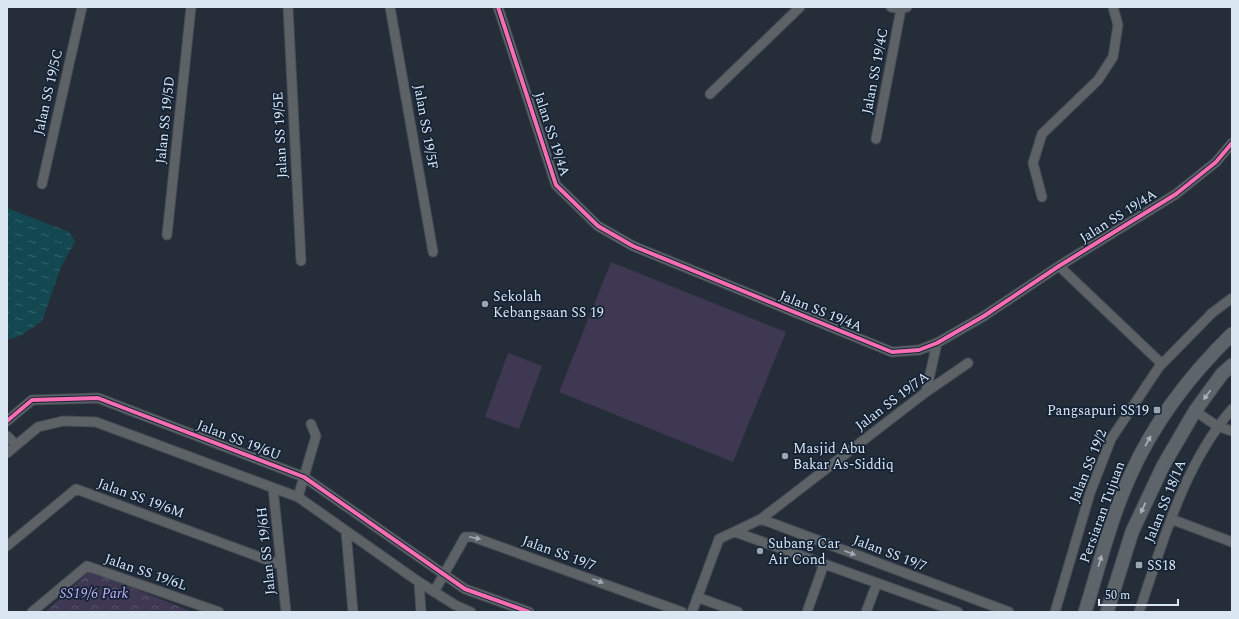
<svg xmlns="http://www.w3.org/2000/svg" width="1239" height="619" font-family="Spectral,serif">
	<defs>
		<pattern id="park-crowns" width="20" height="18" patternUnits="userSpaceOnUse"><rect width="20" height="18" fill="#3e3852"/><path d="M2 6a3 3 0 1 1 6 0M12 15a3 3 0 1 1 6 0" fill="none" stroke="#59556b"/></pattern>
		<pattern id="water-ripples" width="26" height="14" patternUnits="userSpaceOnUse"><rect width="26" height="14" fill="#134851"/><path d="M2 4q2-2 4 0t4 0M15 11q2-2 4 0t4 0" fill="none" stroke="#35626a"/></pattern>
	</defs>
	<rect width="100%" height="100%" fill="#252e38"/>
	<path fill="#3e3852" d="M611,262l175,70 -53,130 -174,-70z
		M508,353l34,13 -23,63 -34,-12z"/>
	<path fill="url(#park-crowns)" d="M90,571l103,41h-148z"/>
	<path fill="url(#water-ripples)" d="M7,208l62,24 6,10 -14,25 -19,54 -22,15 -13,4z"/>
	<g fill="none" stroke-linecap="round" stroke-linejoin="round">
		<defs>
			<path id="minor" d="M288,7l13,254
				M390,7l43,245
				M498,7l58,178 42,41 35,20 259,106 27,-2 18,-7 47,-27 75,-50 117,-72 40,-32 16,-19
				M891,7l10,2 6,-2
				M710,94l90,-87
				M876,139l25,-130
				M42,184l40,-177
				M1042,197l-9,-34 9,-29 56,-54 15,-23 5,-32 -5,-18
				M167,235l24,-228
				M1059,266l103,98
				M926,392l11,-49
				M1195,411l22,15 15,5
				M7,421l25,-21 66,-2 206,79 161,112 64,23
				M7,436l9,9
				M7,453l31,-26 25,-6 33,1 202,75 121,85 36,23 16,7
				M273,488l13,124
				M298,497l18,-61 -5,-12
				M761,519l248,93
				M1171,519l61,23
				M346,531l7,81
				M735,532l223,80
				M7,546l69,-57 205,76
				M419,582l2,30
				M434,592l31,-55h8l209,75
				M697,597l41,15
				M32,612l55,-46 132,46
				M692,612l27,-73 42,-20 165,-127 42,-29
				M807,612l17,-48
				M866,612l11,-29
				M1055,612l35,-119 21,-54 48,-72 53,-54 20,-15
				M1139,612c24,-70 44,-146 93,-203"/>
			<path id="secondary" d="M1085,612c14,-45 25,-92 45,-136 24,-54 60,-101 102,-142
				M1107,612l25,-80 31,-66 32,-55 27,-37 10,-9"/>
		</defs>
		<use href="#minor" stroke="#444b54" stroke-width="11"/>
		<use href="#secondary" stroke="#444b54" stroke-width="15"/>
		<use href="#minor" stroke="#5d6266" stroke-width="9"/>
		<use href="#secondary" stroke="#5e656a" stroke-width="13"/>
		<defs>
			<path id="cycleway" d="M498,7l58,178 42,41 35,20 259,106 27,-2 18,-7 47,-27 75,-50 117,-72 40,-32 16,-19
				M7,421l25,-21 66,-2 206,79 161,112 64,23"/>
		</defs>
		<use href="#cycleway" stroke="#132335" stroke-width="6"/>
		<use href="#cycleway" stroke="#f96db3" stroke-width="4"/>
	</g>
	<defs><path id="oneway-solid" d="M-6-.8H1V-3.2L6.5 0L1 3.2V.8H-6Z"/></defs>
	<g fill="#a9b2bc">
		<use href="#oneway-solid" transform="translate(1207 395) rotate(126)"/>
		<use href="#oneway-solid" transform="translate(1148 441) rotate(-61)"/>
		<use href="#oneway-solid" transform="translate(1143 508) rotate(115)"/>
		<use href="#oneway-solid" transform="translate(1100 561) rotate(-73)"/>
	</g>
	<g fill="#a2abb4">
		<use href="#oneway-solid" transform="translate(475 538) rotate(12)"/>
		<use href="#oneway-solid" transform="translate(850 553) rotate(21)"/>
		<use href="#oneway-solid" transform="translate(598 581) rotate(20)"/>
	</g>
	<g fill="#9ba6b2" stroke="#132335" stroke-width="1.5">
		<circle cx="485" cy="304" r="4"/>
		<rect x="1153" y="406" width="8" height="8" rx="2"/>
		<circle cx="785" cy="456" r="4"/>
		<circle cx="760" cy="551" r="4"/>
		<rect x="1135" y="561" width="8" height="8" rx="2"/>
	</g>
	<g text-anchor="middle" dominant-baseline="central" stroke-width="3.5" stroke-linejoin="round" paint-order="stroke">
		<g font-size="14" fill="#dbe6f3" stroke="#132335">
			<text transform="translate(875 71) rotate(-79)">Jalan SS 19/4C</text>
			<text transform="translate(48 92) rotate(-77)">Jalan SS 19/5C</text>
			<text transform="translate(165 120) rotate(-84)">Jalan SS 19/5D</text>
			<text transform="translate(426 127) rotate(80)">Jalan SS 19/5F</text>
			<text transform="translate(552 134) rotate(72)">Jalan SS 19/4A</text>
			<text transform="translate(280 135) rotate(-93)">Jalan SS 19/5E</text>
			<text transform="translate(1118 216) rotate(-32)">Jalan SS 19/4A</text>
			<text transform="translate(821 311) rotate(22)">Jalan SS 19/4A</text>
			<text transform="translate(892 401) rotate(-37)">Jalan SS 19/7A</text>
			<text transform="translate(239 440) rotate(21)">Jalan SS 19/6U</text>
			<text transform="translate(1088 466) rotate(-68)">Jalan SS 19/2</text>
			<text transform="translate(141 498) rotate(20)">Jalan SS 19/6M</text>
			<text transform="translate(1165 501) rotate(-68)">Jalan SS 18/1A</text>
			<text transform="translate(1102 512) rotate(-70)">Persiaran Tujuan</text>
			<text transform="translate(266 551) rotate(-96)">Jalan SS 19/6H</text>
			<text transform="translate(559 553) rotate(20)">Jalan SS 19/7</text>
			<text transform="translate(890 553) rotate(21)">Jalan SS 19/7</text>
			<text transform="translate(146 572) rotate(19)">Jalan SS 19/6L</text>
		</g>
		<g font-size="14" fill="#dbe6f3" stroke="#132335" text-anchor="start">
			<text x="493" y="296">Sekolah<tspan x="493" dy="16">Kebangsaan SS 19</tspan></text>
			<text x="1149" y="410" text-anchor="end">Pangsapuri SS19</text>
			<text x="793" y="448">Masjid Abu<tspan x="793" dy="16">Bakar As-Siddiq</tspan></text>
			<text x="768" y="543">Subang Car<tspan x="768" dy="16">Air Cond</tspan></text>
			<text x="1147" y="565">SS18</text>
		</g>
		<g font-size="14" font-style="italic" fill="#c7b1fa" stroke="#132335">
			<text x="94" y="593">SS19/6 Park</text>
		</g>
	</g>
	<rect width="1239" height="619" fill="none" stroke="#dbe6f3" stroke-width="16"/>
	<path d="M1099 599v6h79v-6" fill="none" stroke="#dbe6f3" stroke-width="2"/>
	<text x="1105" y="599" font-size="12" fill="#dbe6f3" stroke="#132335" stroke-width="3" paint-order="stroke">50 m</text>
</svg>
